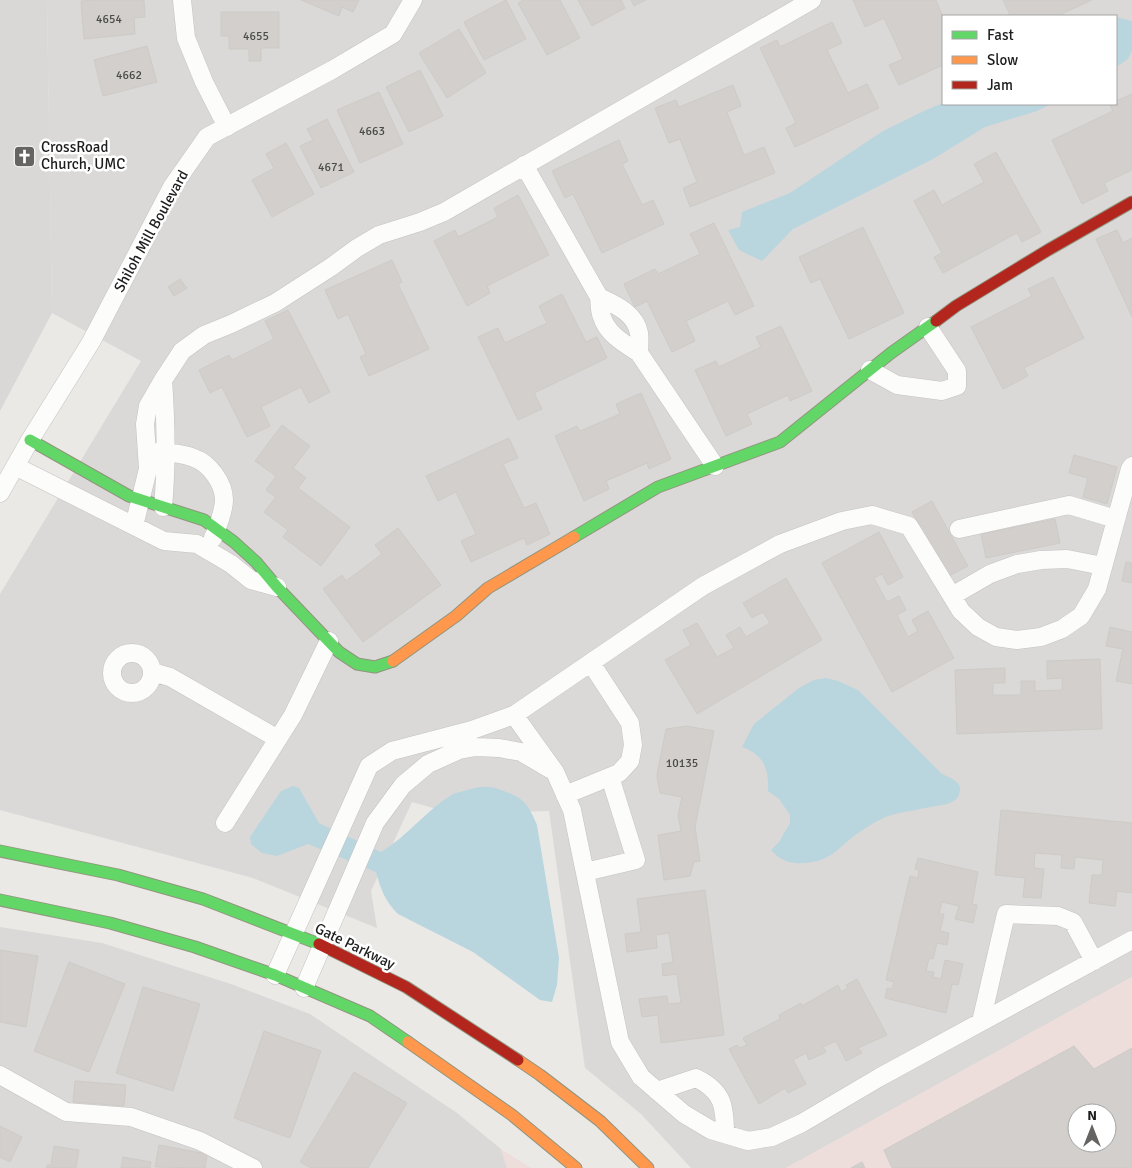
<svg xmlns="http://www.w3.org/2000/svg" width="1132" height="1168" font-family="Signika,sans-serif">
	<rect width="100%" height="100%" fill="#ebe9e6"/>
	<path fill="#dad9d7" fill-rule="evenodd" d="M47,0h1085v977l-346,191h-95l-50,-54 -56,-46 -36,-257 -95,3 -42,-12 -41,89 6,37 -124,-50 -253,-68v-216l141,-233 -89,-48zM943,16h173v88h-173z
		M0,927l102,16 129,41 79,30 147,99 44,36 6,19h-507z"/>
	<path fill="#eddddb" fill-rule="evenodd" d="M1132,977v191h-346zM1077,1113h30v30h-30z
		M501,1149l30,19h-24z"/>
	<path fill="#d9d8d7" d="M0,0h47l5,313 -52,98z"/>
	<path fill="#b9d5de" d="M1116,17l16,4v29l-4,9 -12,8z
		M943,103l108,1 -14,7 -52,16 -52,32 -140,70 -31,32 -23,-11 -11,-20 12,-3 2,-15 48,-19 93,-62 43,-21z
		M826,678l12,3 20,9 84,84c8,4 22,8 17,20 0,1 -3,6 -4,6 -5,4 -13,5 -19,6 -14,3 -30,5 -45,9 -12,4 -26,13 -37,21 -12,9 -21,21 -37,25 -18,4 -33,4 -46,-11l8,-8 11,-19v-8l-11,-16 -11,-8c1,-22 -4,-36 -26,-44l12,-23 45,-36 15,-8z
		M293,786l6,2 20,35 62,29c27,-16 45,-42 72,-58 5,-2 12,-3 18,-5 11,-3 20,-3 30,1 23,8 27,14 36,35l22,133 -2,27 -5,17 -12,-2 -67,-48 -75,-38c-13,-13 -17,-24 -22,-42l-68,-28 -31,12 -15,-3 -11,-9 -1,-7 31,-46z"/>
	<path fill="#d2cfcc" stroke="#cecbc7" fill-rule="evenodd" d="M98,0h46l1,17 -11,1 1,16 -51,5 -3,-38z
		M301,0h58l-6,12 -11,-5 -3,9z
		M506,0l20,39 -42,21 -20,-38z
		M524,0h36l20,38 -33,17 -29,-52z
		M578,0h43l4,8 -33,18z
		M631,0h15l-12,6z
		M853,0h83l7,17v48l-44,20 -10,-20 14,-6 -19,-41 -19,9z
		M1003,0h89l-35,16h-51l4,-2z
		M221,12h58v36h-18v13h-12v-12h-20v-13h-8z
		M832,22l10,21 -15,7 21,43 19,-9 12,24 -84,39 -9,-19 10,-5 -36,-75 17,-8 3,7z
		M459,29l27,44 -39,25 -28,-45z
		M147,46l10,36 -54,14 -9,-36z
		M420,70l23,46 -34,16 -23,-45z
		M733,85l8,21 -14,6 17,43 20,-8 11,26 -85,34 -7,-19 14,-6 -17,-43 -11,4 -14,-35 21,-8 3,7z
		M379,92l24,52 -43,19 -23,-53z
		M1132,94v76l-28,13 4,8 -26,13 -30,-64 61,-29 -4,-7h7v-3z
		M327,119l27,53 -33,16 -21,-42 13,-6 -6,-11z
		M619,140l9,21 -6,3 20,41 11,-5 11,24 -62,29 -29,-59 -8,4 -13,-27z
		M286,143l28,51 -42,23 -20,-37 22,-12 -8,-14z
		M996,152l45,80 -19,10 -5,-9 -74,40 -9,-16 8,-4 -28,-52 20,-11 8,15 42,-23 -10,-18z
		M518,195l31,60 -62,31 3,7 -23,13 -33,-65 21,-11 3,7 40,-20 -4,-9z
		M714,223l40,83 -19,9 -7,-14 -42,20 9,20 -23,11 -25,-51 -12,6 -11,-23 31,-15 3,5 42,-20 -10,-20z
		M863,227l41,86 -55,26 -29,-60 -9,4 -12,-26z
		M1117,230l6,13 9,-5v79l-36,-78z
		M392,260l10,22 -4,2 31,65 -60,27 -9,-19 6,-3 -18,-40 -10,5 -13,-29z
		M1053,277l31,61 -60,30 4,8 -25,13 -32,-62 61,-31 -4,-7z
		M180,279l7,9 -13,8 -6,-9z
		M562,294l24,48 11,-5 10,21 -73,35 8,16 -24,11 -40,-83 20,-9 7,15 42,-20 -8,-17z
		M288,310l42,82 -21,11 -8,-16 -40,20 9,19 -23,11 -25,-50 -12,6 -11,-23 30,-15 3,5 42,-21 -9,-18z
		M781,326l31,65 -22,10 -2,-6 -41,19 5,10 -26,12 -31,-66 21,-9 3,6 42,-20 -5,-10z
		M641,393l30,66 -22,10 -2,-6 -41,18 3,8 -25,12 -29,-65 22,-10 3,5 40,-17 -4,-10z
		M282,425l28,21 -17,22 13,10 -8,10 52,39 -29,39 -38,-29 5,-7 -24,-18 12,-15 -10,-7 10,-14 -21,-15z
		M509,438l9,20 -15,6 21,44 12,-5 14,31 -23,11 -3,-7 -53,24 -10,-21 15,-7 -20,-42 -18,9 -12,-25z
		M1074,455l43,12 -10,37 -24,-7 5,-19 -19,-5z
		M932,501l36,65 -21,11 -35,-65z
		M1055,519l5,24 -74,15 -5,-24z
		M398,528l43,57 -78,57 -40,-53 19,-14 4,6 36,-27 -7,-9z
		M879,532l24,45 -15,8 -6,-11 -8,4 13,24 12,-6 7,14 -9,5 11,22 10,-6 -6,-11 16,-9 26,47 -62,34 -70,-129z
		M1126,562l6,1v20l-10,-2z
		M786,578l36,62 -125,74 -32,-54 26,-15 -8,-15 14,-7 20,34 17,-9 -8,-13 14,-8 6,10 24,-14 -7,-11 -11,6 -9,-15z
		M1110,627l22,5v52l-16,-3 7,-32 -17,-3z
		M1100,659l2,70 -145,5 -2,-64 50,-2v15h-12v12h28v-14h14v10l27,-1v-12l-15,1v-18z
		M687,726l27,5 -19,96 5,34 -6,1 -4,14 -26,4 -6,-45 23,-4 -3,-16 4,-18 -22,-4 -3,-17 1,-7 8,-40z
		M1001,810l131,13v70l-15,-2 -2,15 -26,-3 3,-28h10l1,-15 -28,-3 -1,12 -13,-1 1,-13 -27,-2 -1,15 10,1 -3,29 -18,-1 2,-19 -30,-3z
		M918,858l60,14 -6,32 5,1 -4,18 -18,-4 4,-13 -17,-4 -3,12h5l-4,17 9,2 -2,12 -10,-2 -4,16 -4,-1 -3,13 8,1 -1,5 8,2 4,-19 18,4 -5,21 -6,-1 -6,29 -61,-15 2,-10 5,1 2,-7 -8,-2 24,-104 8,2 1,-8 -4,-1z
		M705,890l19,145 -63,8 -3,-28 -16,2 -3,-18 28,-3 1,8 13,-1 -4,-29 -14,2 -1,-12 11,-2 -4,-29 -13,2 1,13 -30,4 -2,-18 16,-2 -4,-33z
		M0,950l38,6 -12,71 -26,-5z
		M69,962l56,22 -36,88 -55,-21z
		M857,979l30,56 -29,13 4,5 -16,8 -10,-20 -13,6 3,5 -17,8 -3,-7 -13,7 13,24 -18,9 -3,-5 -26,16 -30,-55 8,-4 3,3 7,-3 -4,-7 37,-19 -1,-4 22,-12 1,3 36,-21 3,7 7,-4 -2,-3z
		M143,987l57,17 -27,87 -57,-18z
		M264,1031l57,20 -31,87 -56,-20z
		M1074,1046l20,23 38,-21v120h-240l-8,-18zM1077,1113h30v30h-30z
		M354,1072l53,31 -39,65h-57l-11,-6z
		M75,1081l51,4 -2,21 -51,-4z
		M0,1126l22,11 -12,25 -10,-5z
		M159,1145l48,9 -2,14 -50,-1z
		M54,1146l25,4 -3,18h-29v-3h4z
		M123,1157l28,5 -1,6h-29z
		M862,1162l3,6h-14z"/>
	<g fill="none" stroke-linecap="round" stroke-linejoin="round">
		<defs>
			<path id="street" d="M182,0l4,38 18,44 23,45
				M524,165l75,132c1,6 0,14 3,20 5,17 23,27 37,36l76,113
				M599,297c17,8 36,16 40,36 1,6 0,14 0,20
				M870,370l27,15 45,6 15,-5v-15l-29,-44
				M163,380c3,42 4,84 0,127
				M147,452c15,0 32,0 47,6 15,5 30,25 30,42 0,10 -7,29 -11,38
				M15,466l149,75 33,3 34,20 20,16 26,7
				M0,493l30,-53 61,-98 81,-155 35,-50 125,-67 61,-36 20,-34
				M134,526l14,-57 -3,-45 3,-18 15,-26 19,-29 22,-16 27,-11 44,-21 56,-36 26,-19 22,-13 41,-13 24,-10 368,-212
				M959,529l110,-24 47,14
				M952,596l38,-22 27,-10 24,-4 26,-1 36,7
				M112 673a20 20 0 1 1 40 0a20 20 0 1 1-40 0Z
				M152,672l18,5 108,62
				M514,715l41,57 17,38 48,232 21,35 43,37 27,16 37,11 24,-4 30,-14 78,-46 252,-137
				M565,795l54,-22 11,-12 3,-16 -3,-22 -39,-60
				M225,823l68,-108 36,-74
				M585,872l51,-12 -26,-83
				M275,975l94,-209 23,-15 80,-21 42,-15 189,-129 77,-42 62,-23 30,-6 37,11 52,85 17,16 18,10 21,3 24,-3 21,-8 19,-13 16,-27 33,-120 2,-3
				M304,988l71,-165 28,-38 25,-21 31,-14 17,-3 23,1 22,4 29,17
				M981,1022l25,-108 52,2 15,6 21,39
				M0,1075l66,37 65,5 69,24 53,27
				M657,1091l39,-13c27,13 29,28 29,56"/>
			<path id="fast" d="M30,440l99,56 75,24 30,22 22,20 21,25 62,65 18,12 18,3 18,-6
				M574,537l84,-50 122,-45 111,-89 45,-32
				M0,851l118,24 85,24 116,45
				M0,900l110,23 85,24 80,28 95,41 38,26"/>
			<path id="slow" d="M393,661l63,-45 32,-28 86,-51
				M408,1042l104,73 64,53
				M518,1060l22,15 60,46 48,47"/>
			<path id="jam" d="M936,321l20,-15 92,-56 84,-48
				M319,944l87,43 112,73"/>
		</defs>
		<use href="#street" stroke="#c4c3c2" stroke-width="19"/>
		<use href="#fast" stroke="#92947e" stroke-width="13"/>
		<use href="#slow" stroke="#92947e" stroke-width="13"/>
		<use href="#jam" stroke="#92947e" stroke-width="13"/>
		<use href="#street" stroke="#fcfcfb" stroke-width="18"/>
		<use href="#fast" stroke="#63d668" stroke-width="11"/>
		<use href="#slow" stroke="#ff974d" stroke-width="11"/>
		<use href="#jam" stroke="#b3261e" stroke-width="11"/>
	</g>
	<defs>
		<symbol id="church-square" viewBox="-11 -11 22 22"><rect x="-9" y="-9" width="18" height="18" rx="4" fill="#656463" stroke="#fff"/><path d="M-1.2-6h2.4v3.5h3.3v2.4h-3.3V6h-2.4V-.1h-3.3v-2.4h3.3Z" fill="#fff"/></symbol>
	</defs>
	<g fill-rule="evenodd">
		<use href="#church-square" x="12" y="144" width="25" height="25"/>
	</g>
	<g text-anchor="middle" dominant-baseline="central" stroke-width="5" stroke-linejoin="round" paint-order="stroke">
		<g font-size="12" fill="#4a4a49">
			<text x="109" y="19">4654</text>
			<text x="256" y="36">4655</text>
			<text x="129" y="75">4662</text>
			<text x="372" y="131">4663</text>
			<text x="331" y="167">4671</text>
			<text x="682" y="763">10135</text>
		</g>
		<g font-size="15" fill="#1d1d1d" stroke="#fff" text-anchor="start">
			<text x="41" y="147">CrossRoad<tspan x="41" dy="17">Church, UMC</tspan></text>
		</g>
		<g font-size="15" fill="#1d1d1d" stroke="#fff">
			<text transform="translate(151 231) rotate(-61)">Shiloh Mill Boulevard</text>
			<text transform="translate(355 946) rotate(26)">Gate Parkway</text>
		</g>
	</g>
	<rect x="942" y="15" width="175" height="90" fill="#ffffff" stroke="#a5a5a5"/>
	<rect x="952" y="31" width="25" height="8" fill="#63d668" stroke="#a5a5a5"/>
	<text x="987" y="40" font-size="15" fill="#1d1d1d">Fast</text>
	<rect x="952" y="56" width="25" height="8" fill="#ff974d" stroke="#a5a5a5"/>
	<text x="987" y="65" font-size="15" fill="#1d1d1d">Slow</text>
	<rect x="952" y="81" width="25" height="8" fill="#b3261e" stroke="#a5a5a5"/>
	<text x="987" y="90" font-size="15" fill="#1d1d1d">Jam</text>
	<g transform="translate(1092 1128)"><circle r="24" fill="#ffffff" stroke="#a5a5a5"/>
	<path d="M0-4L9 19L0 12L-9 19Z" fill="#656463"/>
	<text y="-8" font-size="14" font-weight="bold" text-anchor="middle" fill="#1d1d1d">N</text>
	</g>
</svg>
